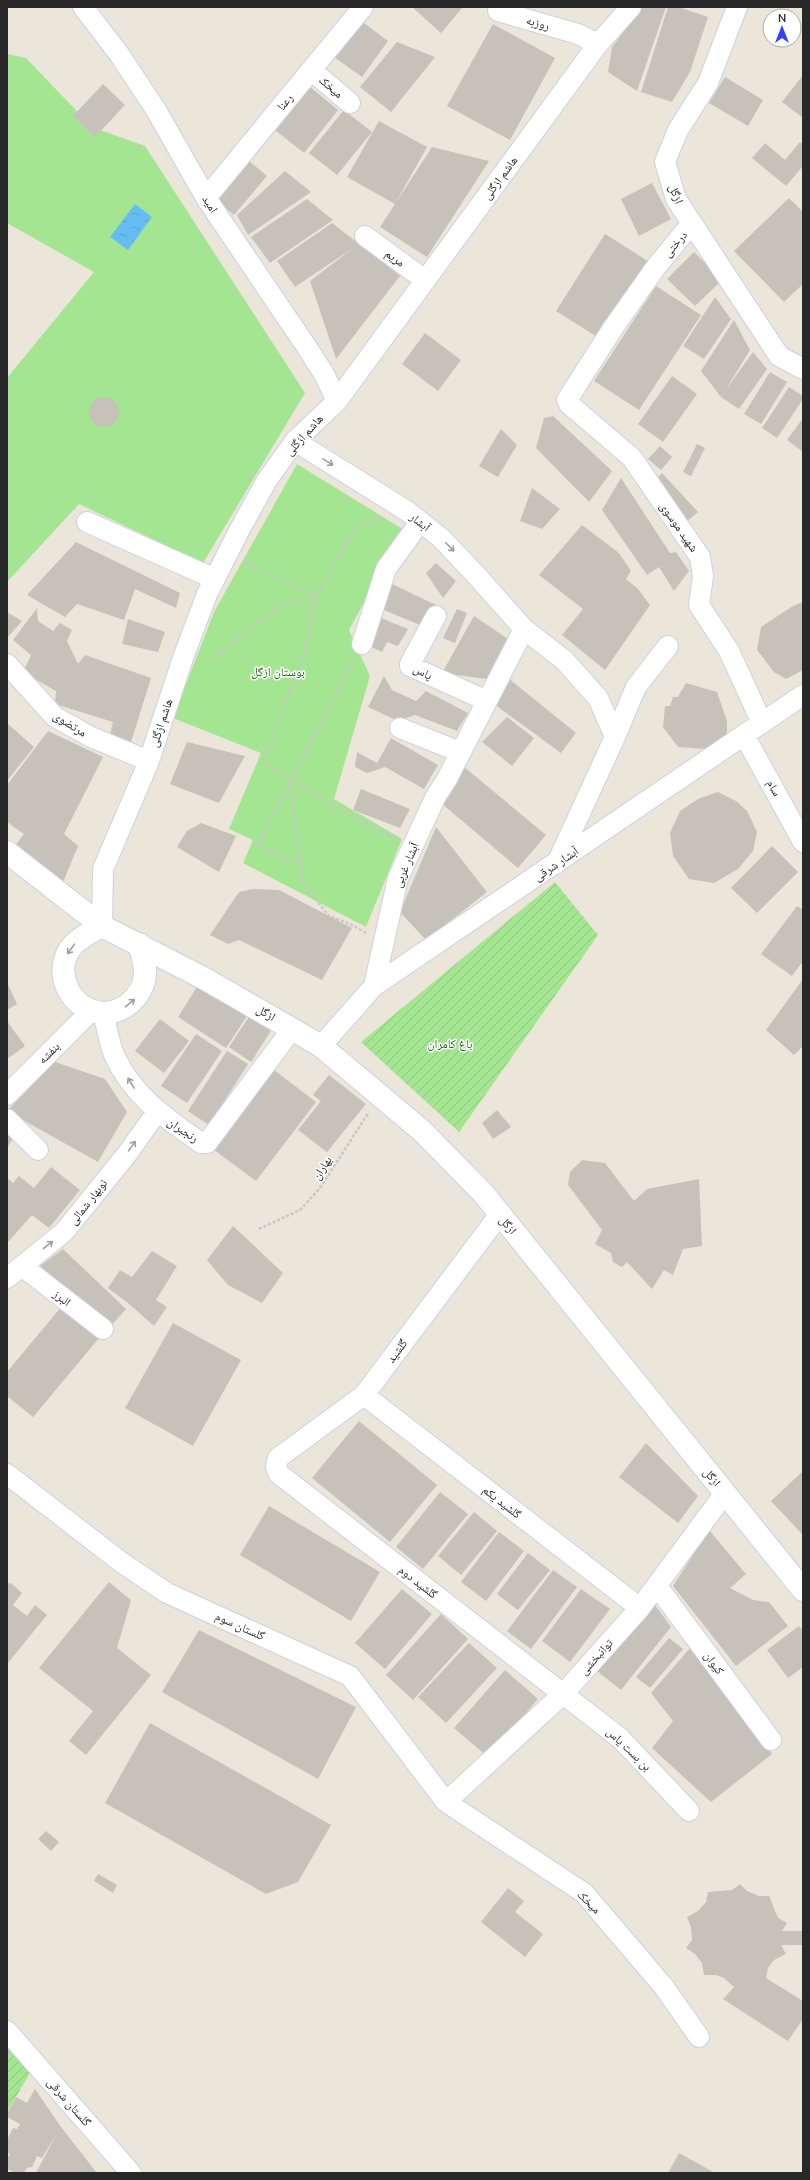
<svg xmlns="http://www.w3.org/2000/svg" width="810" height="2180" font-family="'Nunito Sans','Noto Naskh Arabic',sans-serif">
	<defs>
		<pattern id="garden-furrows" width="10" height="10" patternUnits="userSpaceOnUse"><rect width="10" height="10" fill="#a4e592"/><path d="M-1 1l2-2M0 10L10 0M9 11l2-2" fill="none" stroke="#8dc47e"/></pattern>
		<pattern id="water-ripples" width="26" height="14" patternUnits="userSpaceOnUse"><rect width="26" height="14" fill="#66bdf3"/><path d="M2 4q2-2 4 0t4 0M15 11q2-2 4 0t4 0" fill="none" stroke="#58a2d0"/></pattern>
	</defs>
	<rect width="100%" height="100%" fill="#ebe6d9"/>
	<path fill="#a4e592" d="M7,54l19,4 66,69 53,19 160,247 -102,170 -124,-59 -72,78v-204l87,-106 -87,-49z
		M297,464l107,66 -55,100 21,46 -36,123 68,40 -36,88 -123,-64 10,-23 -24,-11 32,-76 -88,-35 41,-106z"/>
	<path fill="url(#garden-furrows)" d="M555,882l43,53 -139,197 -98,-90z
		M7,2046l23,27 -23,39z"/>
	<path fill="url(#water-ripples)" d="M135,204l17,13 -24,33 -18,-13z"/>
	<path fill="#c6c2b9" d="M412,7h51l-22,26z
		M643,7h23l-29,84 -29,-19 4,-25z
		M668,7h10l30,10 -18,55 -18,30 -31,-10z
		M360,20l28,21 -26,36 -28,-20z
		M493,24l62,34 -45,82 -63,-34z
		M397,42l38,15 -44,55 -31,-25z
		M803,75v43l-21,-16z
		M725,77l38,23 -15,26 -39,-23z
		M103,84l22,21 -30,32 -22,-21z
		M310,87l28,23 -34,43 -29,-23z
		M344,110l28,22 -35,43 -28,-22z
		M379,121l48,26 -32,57 -48,-27z
		M800,142l3,3v21l-17,20 -34,-28 13,-15 20,17z
		M432,147l57,14 -62,96 -47,-30z
		M247,159l20,17 -33,39 -20,-17z
		M285,171l26,21 -63,43 -11,-20z
		M652,183l19,36 -32,17 -18,-37z
		M789,198l14,14v72l-19,18 -50,-51z
		M307,199l26,21 -63,43 -19,-26z
		M332,223l68,53 -64,83 -26,-78 43,-33 -58,39 -18,-26z
		M605,234l46,29 -49,77 -46,-29z
		M694,252l28,28 -27,26 -28,-27z
		M656,286l45,29 -62,95 -45,-29z
		M715,297l16,22 -27,40 -21,-13z
		M734,320l16,30 -25,41 28,-39 14,17 -28,40 -18,-12 -20,-26z
		M425,333l36,27 -23,31 -36,-27z
		M770,372l17,10 -26,42 -17,-10z
		M672,376l25,18 -34,48 -25,-18z
		M789,387l14,9v3l-26,39 -15,-10z
		M89 412a15 15 0 1 1 30 0a15 15 0 1 1-30 0Z
		M553,416l59,55 -23,31 -53,-54 8,-30z
		M803,418v34l-16,-12z
		M501,429l16,16 -19,32 -19,-11z
		M697,444l8,4 -14,28 -8,-4z
		M660,446l12,11 -11,13 -13,-11z
		M662,473l36,39 -13,11 -28,-45z
		M621,478l49,75 6,-1 13,19 -15,20 -15,-24 -12,8 -45,-65z
		M532,488l28,21 -18,20 -22,-8z
		M582,525l37,28 12,18 -5,8 12,10 12,16 -45,65 -43,-35 21,-26 -44,-34z
		M76,542l104,51 -4,15 -41,-19 -11,31 -47,-16 -12,13 -38,-22z
		M436,563l20,18 -13,17 -17,-25z
		M388,582l48,23 -16,20 -41,-17z
		M803,602v68l-17,9 -12,-7 -17,-22 4,-23 32,-21z
		M37,608l1,13 15,10 7,-8 12,7 -5,11 11,23 7,-9 66,23 -20,64 -10,3 -12,-6 4,-17 -58,-18 1,-13 -33,-19 8,-17 -18,-15z
		M457,609l10,4 -12,30 -12,-5z
		M7,612l15,9 -15,17z
		M474,616l34,23 -21,40 -45,-6z
		M381,618l27,11 -10,17 -11,-4 -5,10 -13,-6z
		M128,619l37,13 -7,20 -36,-8z
		M384,676l8,14 24,11 10,-10 42,22 -11,18 -42,-16 -17,6 -30,-14z
		M508,678l68,55 -15,20 -67,-49z
		M686,683l31,9 10,29v16l-21,12 -28,-2 -15,-20 2,-21h5l3,-9h5z
		M507,717l27,21 -22,28 -30,-24z
		M7,723l27,24 -27,34z
		M48,731l55,26 -39,77 14,12 -15,36 -51,-32 12,-16 -17,-12v-37z
		M391,738l47,27 -14,24 -39,-22 -18,6 -12,-6 2,-15 20,11z
		M187,742l58,14 -26,47 -49,-19z
		M463,766l83,69 -28,33 -77,-65z
		M361,789l49,20 -10,19 -47,-18z
		M718,792l18,9 11,10 10,21 -4,19 -15,18 -24,14 -25,-4 -16,-23 -3,-23 10,-22 18,-12z
		M201,823l35,13 -17,36 -42,-25 10,-16z
		M436,827l51,65 -61,48 -26,-28z
		M772,846l26,26 -41,41 -26,-25z
		M253,889l26,1 73,38 -30,52 -83,-40 -11,4 -18,-9 29,-43z
		M797,906l6,4v51l-11,15 -31,-22z
		M803,979v67l-9,9 -28,-25z
		M7,982l10,22 -10,6z
		M200,982l49,31 -23,35 -48,-31z
		M250,1015l22,14 -21,33 -22,-15z
		M160,1019l29,22 -25,32 -29,-22z
		M7,1021l18,25 -18,13z
		M196,1034l26,17 -35,52 -26,-17z
		M227,1051l21,13 -39,61 -21,-14z
		M55,1062l50,17 22,33 -29,50 -91,-51z
		M274,1070l42,32 -60,79 -42,-31z
		M329,1075l37,29 -39,48 -29,-22 23,-29 -8,-6z
		M497,1110l14,17 -18,12 -11,-16z
		M7,1127l9,6 -9,15z
		M582,1160l23,3 29,38 13,-12 52,-10 3,67 -19,3 -10,26 -9,-5 -12,19 -25,-27 -5,5 -9,-5 -2,-9 -16,-9 7,-14 -34,-45 2,-13z
		M51,1167l29,23 -31,38 -17,-13 -25,28v-65l6,5 6,-7 15,12z
		M233,1226l50,47 -21,30 -34,-18 -21,-25z
		M63,1249l63,60 -15,17 -71,-60z
		M152,1251l25,15 -21,34 11,7 -13,19 -26,-23 -20,-15 12,-18 12,7z
		M62,1306l38,31 -67,80 -26,-21v-24z
		M173,1323l68,37 -48,86 -68,-38z
		M359,1421l78,64 -47,57 -78,-64z
		M646,1443l52,53 -20,27 -59,-46z
		M803,1471v64l-32,-34z
		M440,1492l28,22 -45,55 -27,-22z
		M269,1506l111,66 -29,49 -111,-66z
		M474,1512l23,19 -36,44 -23,-19z
		M709,1530l37,44 -16,14 23,12 16,2 19,24 -52,40 -63,-80z
		M499,1532l25,19 -38,50 -25,-19z
		M528,1553l22,17 -32,40 -21,-16z
		M553,1570l24,17 -46,62 -24,-18z
		M109,1582l22,18 -14,48 34,27 -65,80 -17,-14 24,-30 -54,-43z
		M11,1583l11,10 -9,12 14,11 8,-11 12,10 -40,49v-80z
		M402,1589l30,25 -47,55 -30,-26z
		M581,1589l29,20 -40,53 -28,-21z
		M655,1605l16,22 -50,63 -24,-19 46,-58z
		M441,1614l27,25 -55,61 -27,-25z
		M799,1626l4,5v36l-15,11 -21,-28z
		M199,1630l157,77 -38,72 -156,-87z
		M669,1638l14,11 -33,39 -14,-11z
		M469,1643l28,25 -51,55 -28,-26z
		M691,1647l81,107 -61,48 -59,-54 21,-27 -22,-28z
		M505,1670l33,29 -50,58 -34,-29z
		M150,1723l181,102 -33,57 -32,12 -161,-91z
		M46,1831l13,11 -8,9 -13,-12z
		M98,1874l19,11 -4,8 -19,-12z
		M740,1884l7,7 12,5h10l9,22 9,5 -5,8h21v14h-22l5,9 -12,6 -6,8 -2,10 37,23v18l-15,22 -65,-42 11,-12 -10,-9 -8,-3h-12l-2,-12 -7,-9 -9,-6 6,-8 -1,-13 -4,-10 11,-6 8,-9 2,-10 24,-2z
		M508,1888l16,13 -9,11 28,22 -18,23 -44,-35z
		M35,2089l26,38 36,46h-61l21,-40 -15,25 -5,-2 -5,11 -5,1 -3,5h-9l-8,-4v-10l3,-5 -3,-2v-12l6,-12 4,1 3,-5 -13,-7v-3l9,-17 11,6z
		M679,2153l36,20h-47z"/>
	<g fill="none" stroke-linecap="round" stroke-linejoin="round">
		<defs>
			<path id="minor" d="M83,7l36,47 37,56 50,88 100,148 18,28 13,27
				M737,7l-29,76 -30,47 -13,32 11,37 103,157 24,13
				M498,11l80,23 20,10
				M311,70l39,33
				M206,198l157,-191
				M692,223l-36,44 -43,61 -46,72 2,4 63,54 68,99 3,19 -4,29 30,46 33,72
				M365,236l60,44
				M295,441l112,70 34,27 36,38 47,53 40,31 34,38 17,39 -58,126
				M87,522l128,57
				M436,616l-26,48v2l77,35
				M362,644l24,-75 34,-47
				M7,664l48,53 36,20 58,24
				M400,728l60,24
				M744,735l59,107
				M615,737l21,-50 32,-41
				M102,926l1,-57 46,-108 35,-106 23,-61 33,-65 27,-49 28,-39 42,-40 261,-357 33,-37
				M374,986l24,-108 37,-80 12,-19 77,-150
				M103,1013c4,14 6,31 12,44 19,40 51,61 86,86h6l85,-114
				M321,1046l53,-60 429,-291
				M7,1095l84,-84
				M7,1119l31,31
				M500,1214l-136,181 -86,63 -2,9 3,7 341,264 69,73
				M22,1266l81,63
				M7,1278l57,-46 63,-78 30,-42
				M364,1395l276,213
				M7,1474l114,88 46,31 183,83 96,126 138,91 80,94 35,50
				M657,1586l114,154
				M446,1802l118,-109 76,-85 85,-115
				M7,2031l124,142"/>
			<path id="secondary" d="M7,852l95,74 105,54 114,66 101,85 61,62 320,397
				M102,926c-9,5 -20,10 -28,18 -20,21 -10,55 16,66 26,11 56,-12 55,-39 0,-9 -4,-19 -6,-27"/>
		</defs>
		<use href="#minor" stroke="#cecfe2" stroke-width="22"/>
		<use href="#secondary" stroke="#cecfe2" stroke-width="24"/>
		<path stroke="#c7c7c7" stroke-width="2.5" stroke-dasharray="3 2" stroke-linecap="butt" d="M244,562l71,34
			M214,658l64,-52 38,-9
			M290,780l105,60
			M301,864l-44,-19 97,-185
			M366,933l-14,-8 -23,-9 -26,-32 -13,-104 -27,-19 43,-112 10,-52 39,-70 28,-9
			M259,1229l41,-19 20,-22 49,-76"/>
		<use href="#minor" stroke="#fff" stroke-width="20"/>
		<use href="#secondary" stroke="#fff" stroke-width="22"/>
	</g>
	<defs><path id="oneway-shaft" d="M-6 0H5M1.5-3L5.5 0L1.5 3" fill="none" stroke-width="1.6" stroke-linecap="round" stroke-linejoin="round"/></defs>
	<g stroke="#9e9e9e">
		<use href="#oneway-shaft" transform="translate(328 462) rotate(32)"/>
		<use href="#oneway-shaft" transform="translate(450 547) rotate(46)"/>
		<use href="#oneway-shaft" transform="translate(71 949) rotate(126)"/>
		<use href="#oneway-shaft" transform="translate(130 1003) rotate(-40)"/>
		<use href="#oneway-shaft" transform="translate(131 1083) rotate(-122)"/>
		<use href="#oneway-shaft" transform="translate(132 1146) rotate(-55)"/>
		<use href="#oneway-shaft" transform="translate(48 1245) rotate(-38)"/>
	</g>
	<g text-anchor="middle" dominant-baseline="central" stroke-width="3" stroke-linejoin="round" paint-order="stroke">
		<g font-size="12" fill="#282828" stroke="#fff">
			<text transform="translate(538 23) rotate(16)">روزبه</text>
			<text transform="translate(331 87) rotate(40)">میخک</text>
			<text transform="translate(285 102) rotate(-51)">رعنا</text>
			<text transform="translate(500 178) rotate(-54)">هاشم ازگلی</text>
			<text transform="translate(676 194) rotate(68)">ازگل</text>
			<text transform="translate(210 204) rotate(57)">امید</text>
			<text transform="translate(675 244) rotate(-50)">درختی</text>
			<text transform="translate(395 258) rotate(36)">مریم</text>
			<text transform="translate(304 435) rotate(-48)">هاشم ازگلی</text>
			<text transform="translate(420 522) rotate(39)">آبشار</text>
			<text transform="translate(679 527) rotate(55)">شهید موسوی</text>
			<text transform="translate(423 672) rotate(28)">یاس</text>
			<text transform="translate(161 723) rotate(-72)">هاشم ازگلی</text>
			<text transform="translate(70 724) rotate(32)">مرتضوی</text>
			<text transform="translate(774 788) rotate(61)">سام</text>
			<text transform="translate(556 864) rotate(-34)">آبشار شرقی</text>
			<text transform="translate(406 865) rotate(-67)">آبشار غربی</text>
			<text transform="translate(266 1013) rotate(30)">ازگل</text>
			<text transform="translate(49 1053) rotate(-45)">بنفشه</text>
			<text transform="translate(183 1130) rotate(34)">رنجبران</text>
			<text transform="translate(322 1168) rotate(-57)">بهاران</text>
			<text transform="translate(88 1202) rotate(-52)">نوبهار شمالی</text>
			<text transform="translate(508 1225) rotate(51)">ازگل</text>
			<text transform="translate(62 1298) rotate(38)">البرز</text>
			<text transform="translate(397 1351) rotate(-53)">گلشید</text>
			<text transform="translate(712 1477) rotate(51)">ازگل</text>
			<text transform="translate(502 1502) rotate(38)">گلشيد يكم</text>
			<text transform="translate(418 1582) rotate(38)">گلشيد دوم</text>
			<text transform="translate(240 1626) rotate(24)">گلستان سوم</text>
			<text transform="translate(596 1657) rotate(-48)">توانبخشی</text>
			<text transform="translate(714 1663) rotate(54)">کیوان</text>
			<text transform="translate(629 1749) rotate(44)">بن بست یاس</text>
			<text transform="translate(589 1902) rotate(45)">میخک</text>
			<text transform="translate(69 2102) rotate(49)">گلستان شرقی</text>
		</g>
		<g font-size="12" fill="#1d6716" stroke="#fff">
			<text x="278" y="672">بوستان ازگل</text>
			<text x="450" y="1044">باغ کامران</text>
		</g>
	</g>
	<rect width="810" height="2180" fill="none" stroke="#282828" stroke-width="16"/>
	<g transform="translate(782 28)"><circle r="19" fill="#ffffff" stroke="#a9a9a9"/>
	<path d="M0-3L7 15L0 10L-7 15Z" fill="#3240ff"/>
	<text y="-6" font-size="11" font-weight="bold" text-anchor="middle" fill="#282828">N</text>
	</g>
</svg>
